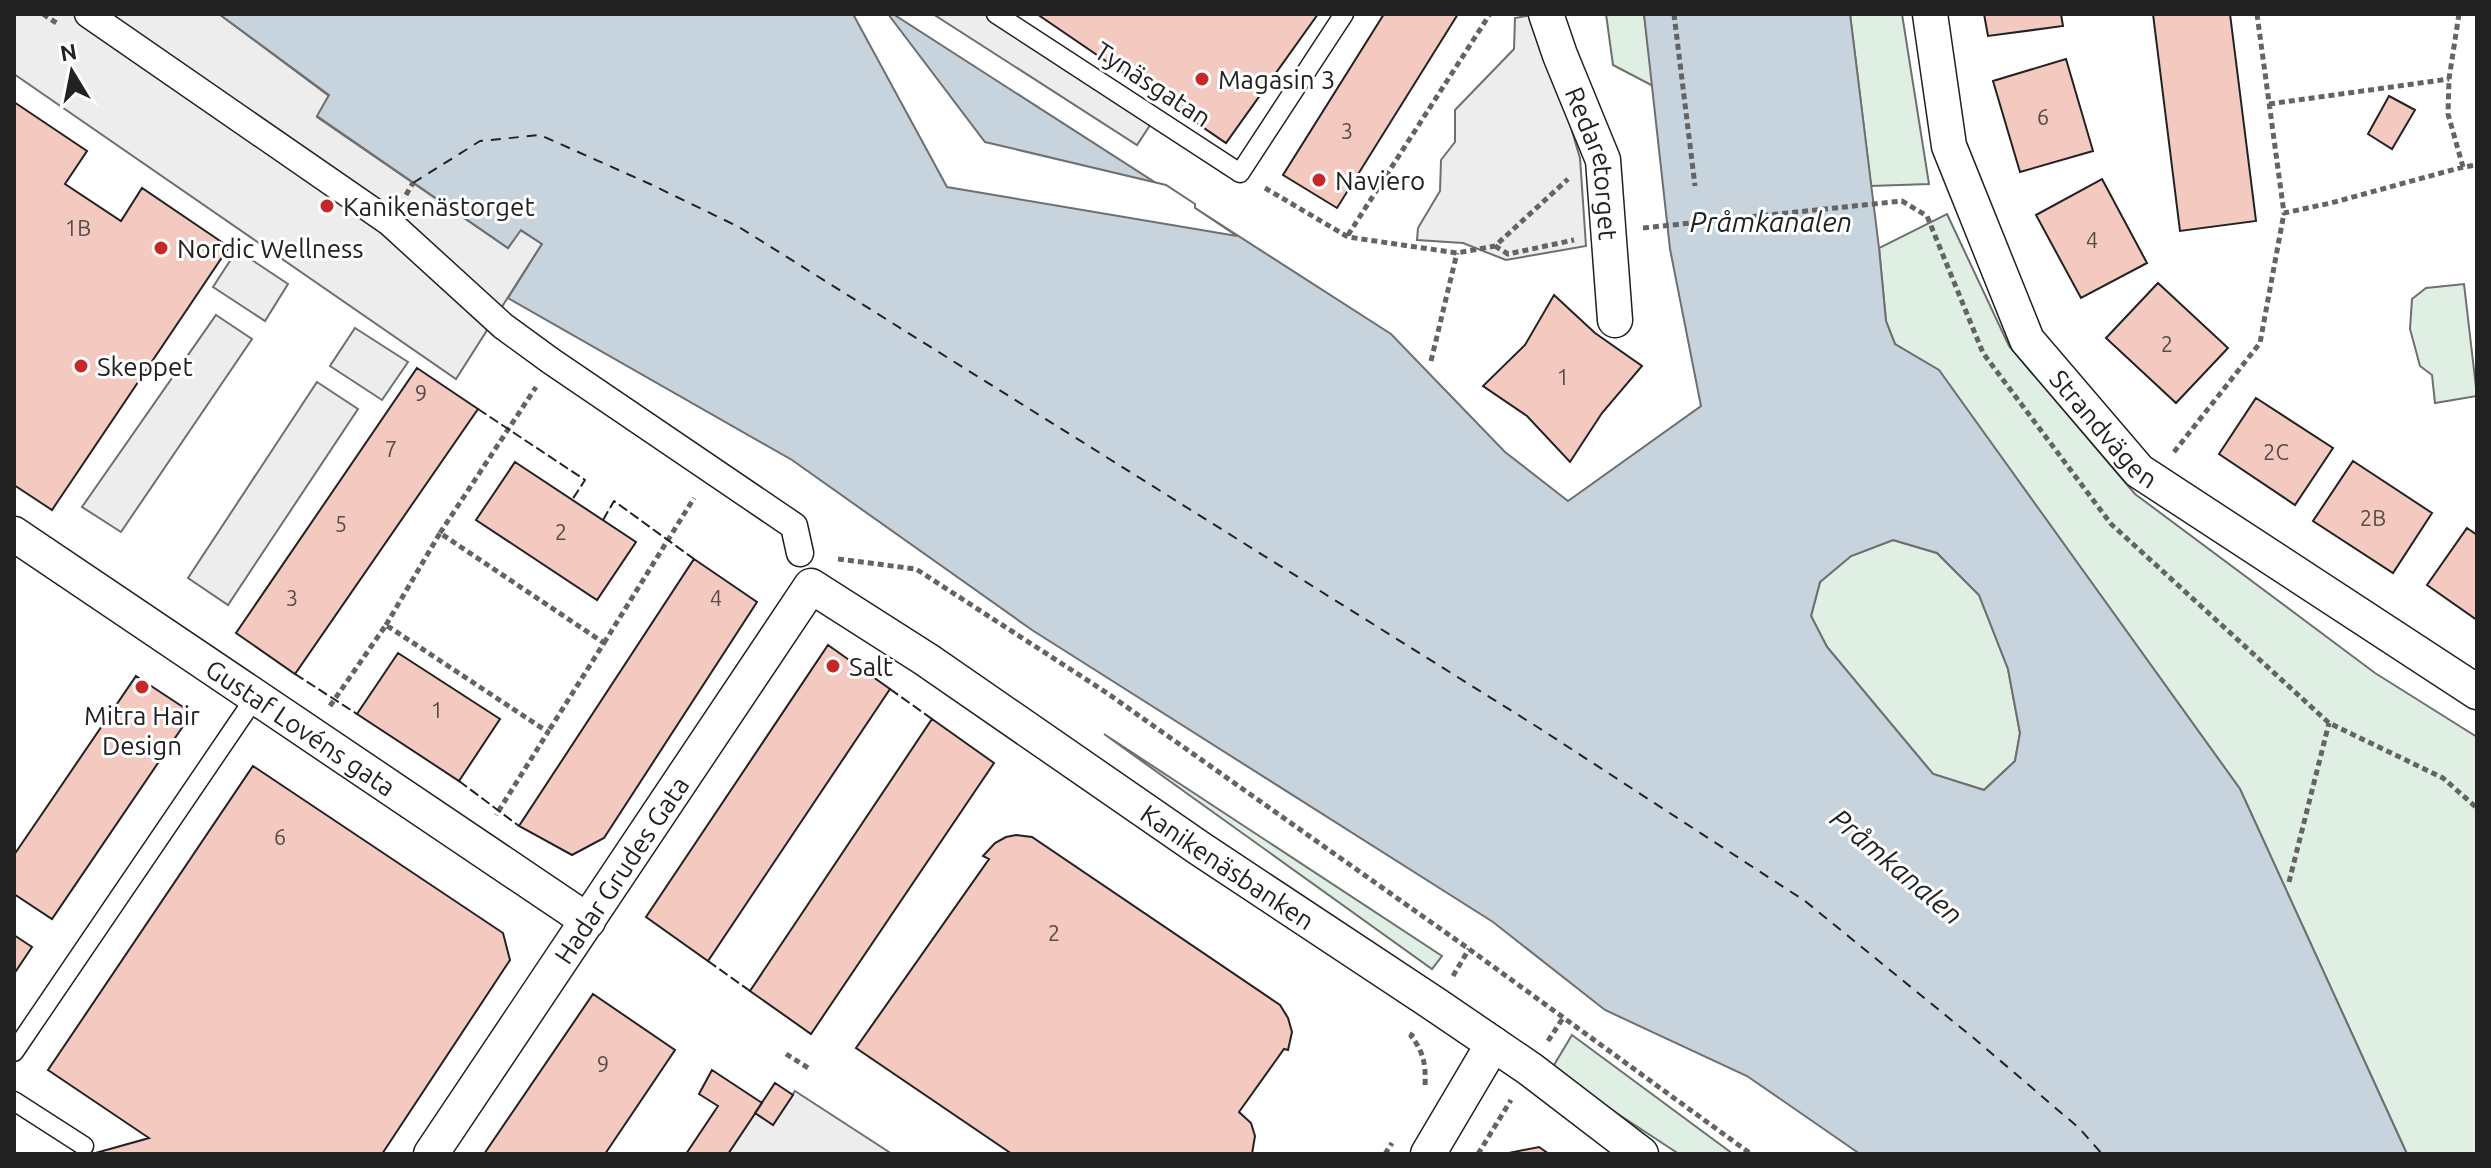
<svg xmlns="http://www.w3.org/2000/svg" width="2491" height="1168" font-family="Ubuntu,sans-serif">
	<rect width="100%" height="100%" fill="#fff"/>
	<path fill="#e0efe3" stroke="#6f6f6f" stroke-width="2" d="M1606,14h38l9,72 -40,-21z
		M1850,14h52l27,170 -58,2z
		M1947,214l62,132 126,148 240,179 102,64v417h-70l-167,-365 -301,-418 -44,-27 -9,-23 -7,-73z
		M2464,284l13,112 -42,7 -3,-28 -12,-9 -10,-37 2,-30 14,-11z
		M1893,540l44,13 42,42 29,74 12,64 -5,28 -31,29 -51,-16 -106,-127 -16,-31 9,-34 31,-26z
		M1104,734l338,222 -10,13z
		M1572,1035l161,119h-54l-128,-84z"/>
	<path fill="#ededed" stroke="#6f6f6f" stroke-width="2" d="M14,14h205l110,82 -12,21 191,131 12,-18 22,14 -86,135 -442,-305z
		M933,14h63l160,102 -19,29z
		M1537,14l43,144 6,88 -80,14 -43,-17 -46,-3 1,-12 22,-37 1,-31 14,-18v-32l59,-61 1,-31z
		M237,250l51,34 -23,37 -52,-34z
		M216,315l36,24 -131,193 -39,-25z
		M355,328l53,34 -26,38 -52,-34z
		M317,382l41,27 -130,196 -40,-27z
		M795,1091l97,63h-164l27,-41 18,11z"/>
	<path fill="#c7d3dd" stroke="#6f6f6f" stroke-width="2" fill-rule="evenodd" d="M219,14h674l498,320 114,118 63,49 133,-95 -31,-157 -26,-235h206l29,234 7,73 9,23 44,26 301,419 167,365h-547l-113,-78 -142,-66 -112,-88 -461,-292 -240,-170 -284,-162 34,-54 -21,-14 -13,18 -191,-132 12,-21zM1893,540l44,13 42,42 29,74 12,64 -5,28 -31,29 -51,-16 -106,-127 -16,-31 9,-34 31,-26z"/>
	<path fill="#fff" stroke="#6f6f6f" stroke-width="2" d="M853,14h35l97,128 181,43 29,19v4l42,28 -290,-49z"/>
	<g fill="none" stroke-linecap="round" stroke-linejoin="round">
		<path stroke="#222" stroke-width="2" stroke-dasharray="10 8" stroke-linecap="butt" d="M413,183l67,-42 60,-6 110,49 89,43 800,501 266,173 171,139 103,88 23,26"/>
	</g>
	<path fill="#f3c9c0" stroke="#222" stroke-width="2" d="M1037,14h281l-92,129z
		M1384,14h74l-121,194 -54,-33z
		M1984,14h77l2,12 -75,10z
		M2153,14h77l26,207 -76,10z
		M2066,59l27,92 -73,21 -27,-91z
		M2389,96l26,14 -23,39 -24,-15z
		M14,102l73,49 -22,33 56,37 21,-33 87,59 -177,263 -38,-25z
		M2102,179l45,84 -66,35 -45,-83z
		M2158,283l70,65 -52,55 -70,-65z
		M1554,295l41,38 47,33 -40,47 -32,49 -43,-46 -44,-30 42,-41z
		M417,368l61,41 -183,265 -59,-41z
		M2256,398l77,50 -38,57 -76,-51z
		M2353,461l79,52 -39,60 -80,-52z
		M515,462l121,80 -39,58 -121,-80z
		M2467,528l10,7v85l-50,-35z
		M694,559l63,43 -153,236 -32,17 -53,-29z
		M828,645l62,44 -182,272 -62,-44z
		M398,653l102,66 -41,62 -102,-67z
		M136,676l56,37 -140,206 -38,-25v-39z
		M932,719l62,44 -183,271 -61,-43z
		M253,766l250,167 7,27 -128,194h-290l57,-16 -101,-68z
		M1016,835l16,2 248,168 8,13 4,14 -4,18 -4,-1 -45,63 12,11 4,13 -3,18h-240l-156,-106 133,-189 -6,-3 12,-13 11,-6z
		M14,935l18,12 -18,27z
		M593,994l82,56 -70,104h-121z
		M712,1070l50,33 -34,51h-42l32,-48 -19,-12z
		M775,1083l18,12 -20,30 -18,-12z
		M1539,1147l10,7h-45z"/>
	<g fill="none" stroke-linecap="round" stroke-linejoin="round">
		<defs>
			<path id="service" d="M996,14l244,159 104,-159
				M14,1052l242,-356
				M14,1101l70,45"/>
			<path id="pedestrian" d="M88,14l301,208 114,104 48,35 243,165 6,27"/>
			<g id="minor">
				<path id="s1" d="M1546,14l14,41 43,105 12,160"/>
				<path id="s2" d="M1930,14l19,132 78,194 112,131 338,221"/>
				<path id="s3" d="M14,534l574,387"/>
				<path id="s4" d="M431,1154l380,-568 116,74 272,188 237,157 94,64 111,85"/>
				<path d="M1428,1154l65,-110"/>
			</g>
		</defs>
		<use href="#service" stroke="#222" stroke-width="21"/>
		<use href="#pedestrian" stroke="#222" stroke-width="29"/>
		<use href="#minor" stroke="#222" stroke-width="37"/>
		<path stroke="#646464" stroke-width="5" stroke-dasharray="6 4" stroke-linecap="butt" d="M43,14l15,10
			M1674,14l21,172
			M2257,14l27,199 47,-10 132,-36
			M2459,14l-10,65 -1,35 15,53 14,-2
			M2269,104l180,-25
			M1265,188l83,49 109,16 38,-7 73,-67
			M406,195l7,-12
			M1643,228l259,-27 25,15 56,137 128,171 218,199 114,55 34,30
			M1348,235l142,-221
			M1495,246l13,8 66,-14
			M1431,361l26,-108
			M2174,452l86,-109 24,-130
			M440,533l96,-146
			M838,559l78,10 191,124 362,256 282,205
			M386,625l54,-92 164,110 -56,89
			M604,643l90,-145
			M330,706l56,-81 162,107 -52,83
			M2289,882l40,-159
			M1453,976l16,-27
			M1413,1033l-2,3c13,16 15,30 14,50
			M1548,1041l15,-23
			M786,1054l24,15
			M1385,1154l7,-11
			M1478,1154l33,-54"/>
		<use href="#service" stroke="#fff" stroke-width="18"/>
		<use href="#pedestrian" stroke="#fff" stroke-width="26"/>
		<use href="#minor" stroke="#fff" stroke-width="34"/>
		<path stroke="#222" stroke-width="2" stroke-dasharray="10 4" stroke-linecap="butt" d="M478,409l107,71 -13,20
			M603,520l11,-19 80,58
			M295,674l62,40
			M890,689l42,30
			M459,781l60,45
			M708,961l42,30"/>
	</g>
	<g fill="#c62828" stroke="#fff" stroke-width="3">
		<circle cx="1202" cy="79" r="8"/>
		<circle cx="1319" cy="180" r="8"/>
		<circle cx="327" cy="206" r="8"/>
		<circle cx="161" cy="248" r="8"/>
		<circle cx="81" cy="366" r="8"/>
		<circle cx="833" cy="666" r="8"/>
		<circle cx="142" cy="687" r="8"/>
	</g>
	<g text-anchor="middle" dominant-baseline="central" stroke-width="6" stroke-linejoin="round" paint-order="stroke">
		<g font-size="22" fill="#564c4a">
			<text x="2043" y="116">6</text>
			<text x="1347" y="130">3</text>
			<text x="78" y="227">1B</text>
			<text x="2092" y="239">4</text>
			<text x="2167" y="343">2</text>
			<text x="1563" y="376">1</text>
			<text x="421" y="392">9</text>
			<text x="391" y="448">7</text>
			<text x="2276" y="451">2C</text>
			<text x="2373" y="517">2B</text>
			<text x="341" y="523">5</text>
			<text x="561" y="531">2</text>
			<text x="292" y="597">3</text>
			<text x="716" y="597">4</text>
			<text x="437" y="709">1</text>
			<text x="280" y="836">6</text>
			<text x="1054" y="932">2</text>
			<text x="603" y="1063">9</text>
		</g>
		<g font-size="26" fill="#222" stroke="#fff" text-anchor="start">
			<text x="1218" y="79">Magasin 3</text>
			<text x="1335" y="180">Naviero</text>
			<text x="343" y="206">Kanikenästorget</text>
			<text x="177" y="248">Nordic Wellness</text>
			<text x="97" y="366">Skeppet</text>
			<text x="849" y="666">Salt</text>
			<text x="142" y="715" text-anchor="middle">Mitra Hair<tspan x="142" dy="30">Design</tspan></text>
		</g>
		<g font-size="26" fill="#222" stroke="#fff">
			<text transform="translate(1153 84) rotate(33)">Tynäsgatan</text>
			<text stroke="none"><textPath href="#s1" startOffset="158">Redaretorget</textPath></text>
			<text stroke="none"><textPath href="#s2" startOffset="460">Strandvägen</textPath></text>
			<text stroke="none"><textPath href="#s3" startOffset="346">Gustaf Lovéns gata</textPath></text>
			<text stroke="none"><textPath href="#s4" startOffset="1186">Kanikenäsbanken</textPath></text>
			<text stroke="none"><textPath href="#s4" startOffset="342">Hadar Grudes Gata</textPath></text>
		</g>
		<g font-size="28" font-style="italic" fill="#222" stroke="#fff">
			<text x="1771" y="221">Pråmkanalen</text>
			<text transform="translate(1897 866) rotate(40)">Pråmkanalen</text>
		</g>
	</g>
	<rect width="2491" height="1168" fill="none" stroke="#222222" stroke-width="32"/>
	<g transform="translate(72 72) rotate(350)" stroke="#ffffff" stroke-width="6" paint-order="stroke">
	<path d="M0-6L14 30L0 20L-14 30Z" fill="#222222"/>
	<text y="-12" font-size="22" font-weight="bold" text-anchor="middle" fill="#222222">N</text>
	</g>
</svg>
